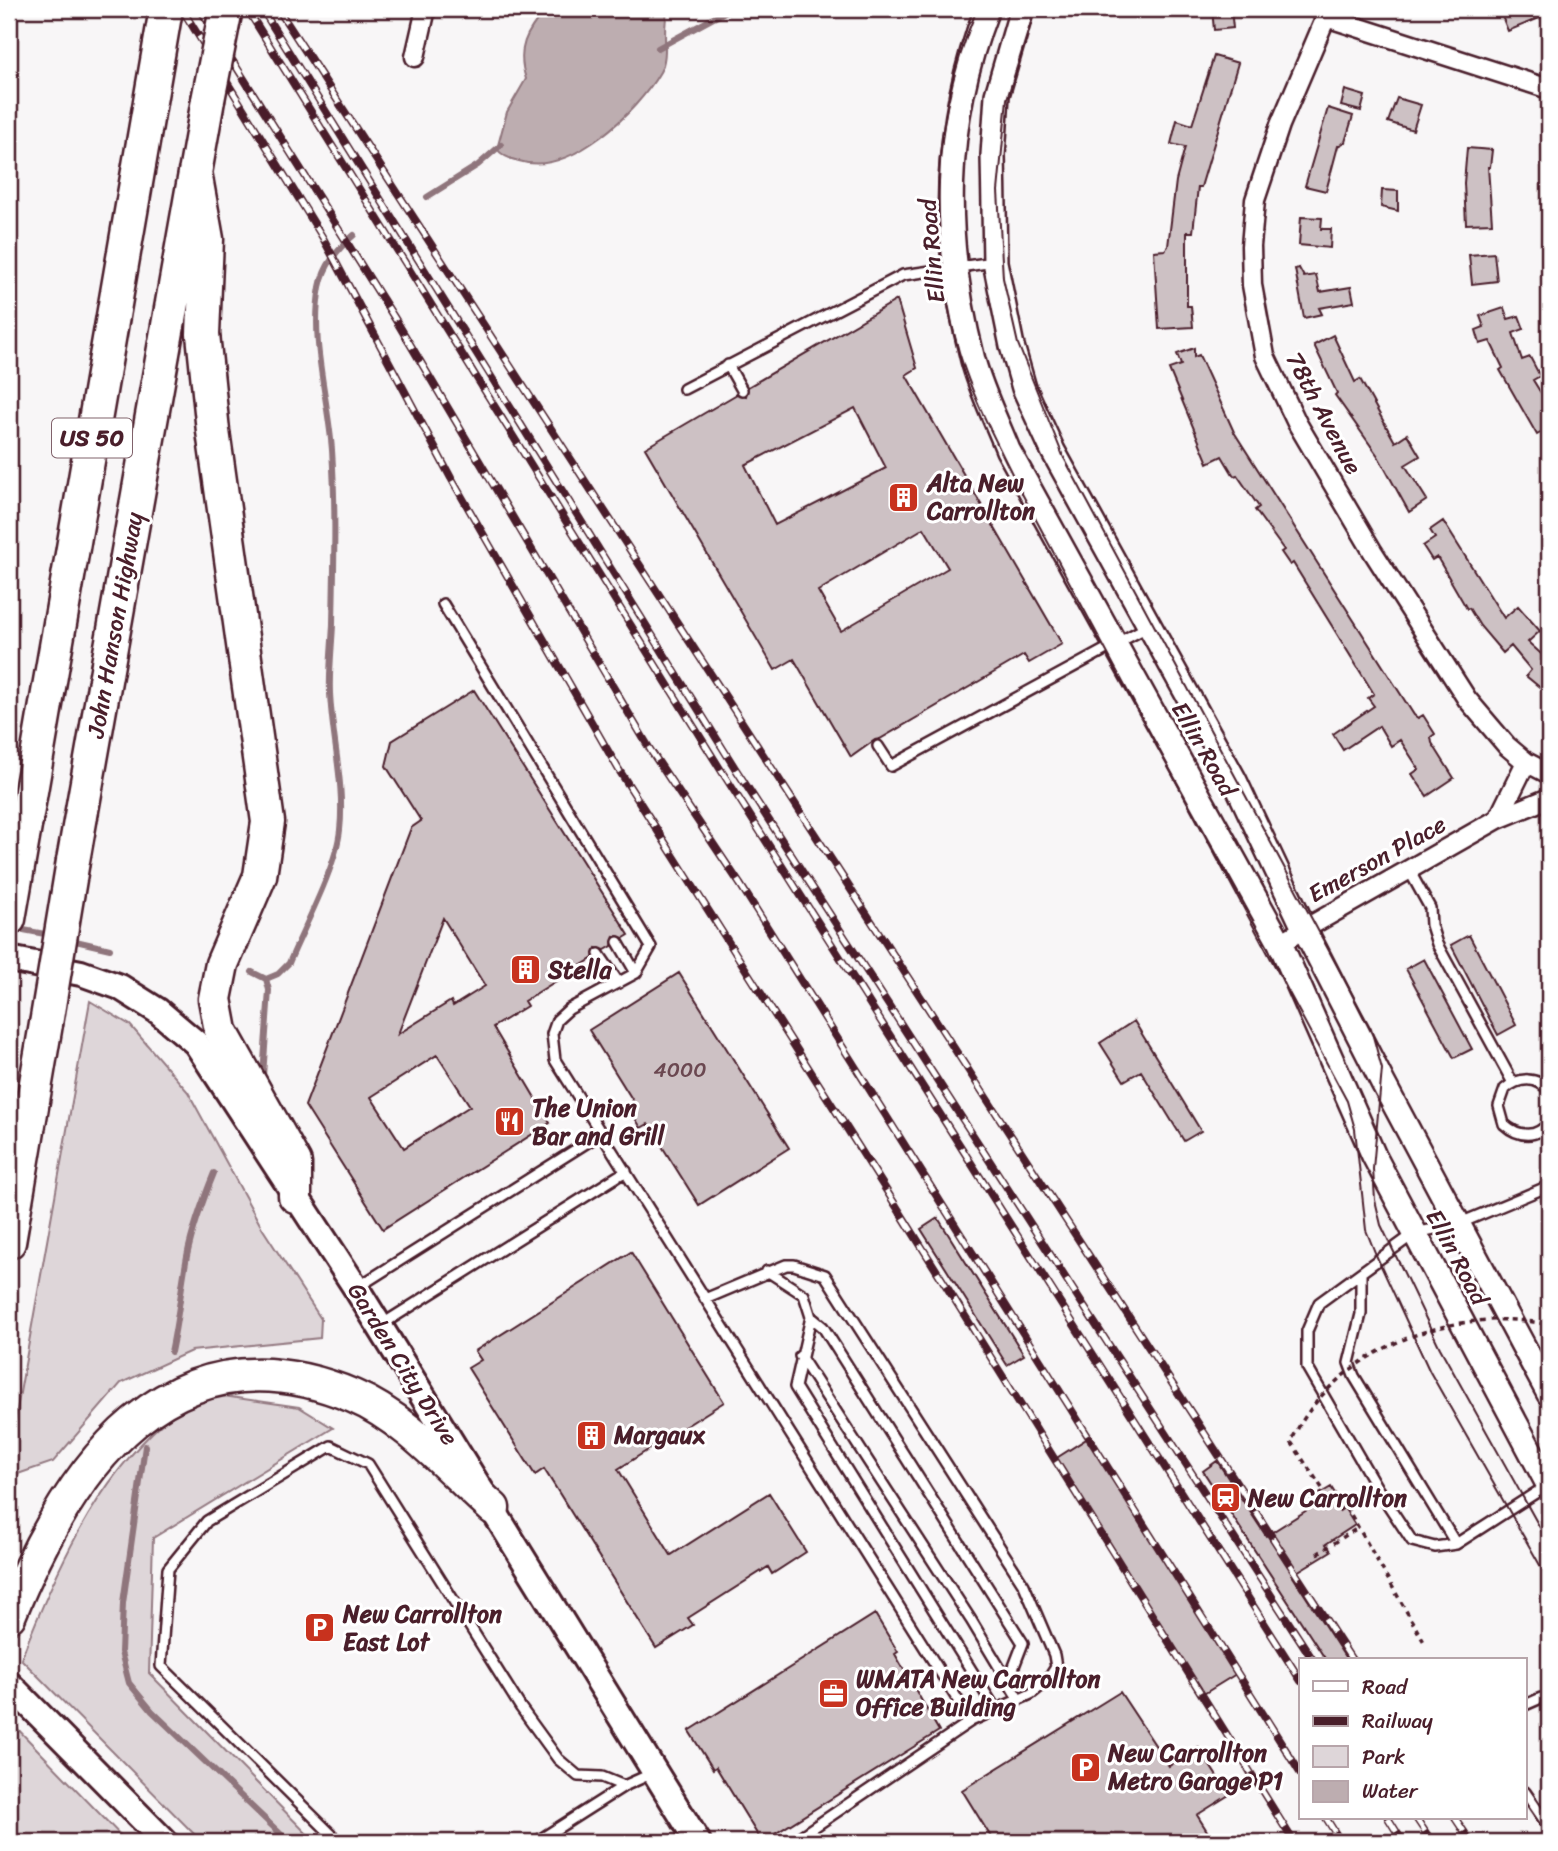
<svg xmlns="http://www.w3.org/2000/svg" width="1558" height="1851" font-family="Sriracha,sans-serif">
	<rect width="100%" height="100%" fill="#f8f6f7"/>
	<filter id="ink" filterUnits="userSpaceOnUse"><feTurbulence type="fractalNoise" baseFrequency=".0143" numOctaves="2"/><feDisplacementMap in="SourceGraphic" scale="14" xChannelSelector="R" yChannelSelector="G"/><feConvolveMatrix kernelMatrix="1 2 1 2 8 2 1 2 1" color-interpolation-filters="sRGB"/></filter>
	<g filter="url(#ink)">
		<path fill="#ded6d9" stroke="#947a82" stroke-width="2" d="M90,1001l40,24 58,67 74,136 59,91 -1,19 -129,13 -70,32 -68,79 -44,15v-23z
			M210,1394l89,13 34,21 -180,110 -4,135 166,169h-113l-181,-183c32,-82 74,-178 143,-237 14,-11 31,-19 46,-28z
			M9,1720l118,122h-118z"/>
		<path fill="#bdadb0" stroke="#8f747b" stroke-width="2" d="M546,9h122c-7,19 2,46 -8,63 -23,40 -90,105 -141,89 -9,-2 -17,-5 -22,-12l10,-37 19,-33c-10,-30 0,-47 20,-70z"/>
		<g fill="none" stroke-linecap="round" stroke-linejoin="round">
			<path stroke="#8f747b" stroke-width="6" d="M658,48l72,-39
				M427,197l51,-32 23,-20
				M13,928l37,7
				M67,939l43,10
				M252,972l14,7 3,11 -6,86
				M266,979l12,-5 11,-11c15,-36 47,-95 51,-133 5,-45 -8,-91 -10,-137 -1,-23 2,-46 3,-69 1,-57 3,-116 -1,-174 -4,-54 -22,-109 -12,-163 4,-22 18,-38 34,-52
				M171,1352c7,-32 10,-64 16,-96 6,-29 16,-56 27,-83
				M145,1446l-22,157 -2,49 8,31 23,28 137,131"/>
		</g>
		<path fill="#cdc1c4" stroke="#4a1f2b" stroke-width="2" fill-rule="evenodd" d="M1212,9h19l2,19 -19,2z
			M1499,9h50v5l-41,17z
			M1214,56l24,7 -37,124h-3l-5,45h-6v74h4l2,21 -34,2 -5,-78 11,-1 3,-4 8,-65 9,-34 -14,-3 6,-24 15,5z
			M1345,90l20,6 -4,15 -20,-5z
			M1397,98l24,7 -8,25 -25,-8z
			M1328,108l25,8 -8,26 -7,4 -12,45 -21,-5z
			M1467,148l25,2 -2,17h-2l4,56 -26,1 -2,-41z
			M1382,190l16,1v20l-17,-4z
			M1301,217l21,1 -1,11h10l-1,19 -31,-3z
			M1494,253l3,28 -25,3 -3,-29z
			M1299,268l5,9 12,-2 4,17 31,-5 3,15 -35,6 3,6 -18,4 -9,-49z
			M897,300l20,68 -11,7 156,269 -33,19 -5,-8 -144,84 -5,1 -24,17 -57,-98 -19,11 -130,-222 92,-54 9,2 2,-9zM855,408l31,60 -111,57 -30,-60zM924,528l24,40 -107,63 -23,-40z
			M1504,308l4,11 11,-3 5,13 -11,4 9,27 8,-3 10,19 -7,4 16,26v22l-12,7 -37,-65 3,-2 -13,-27 -10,3 -4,-14 8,-3 -4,-11z
			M1333,335l22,47 5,-3 35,63 12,-8 13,22 -15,9 22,35 -18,12 -31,-56 -43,-61 2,-2 -23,-48z
			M1194,348v9l5,-2 35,77 180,283 4,3 5,-3 12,19 -4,3 1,6 22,35 -27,18 -15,-22 7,-5 -19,-29 -9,6 -12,-20 -36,24 -10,-16 41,-28 -6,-8 6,-4 -81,-131 -3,2 -9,-13 3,-2 -29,-40 4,-3 -22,-32 -3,1 -12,-20 -14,7 -39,-94 12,-4 -4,-11z
			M1443,521l61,97 14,-12 22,25 -12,11 21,19v34l-23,-19 5,-6 -20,-24 -8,7 -23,-27 -11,-18 -2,1 -30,-52 -5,3 -9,-14 12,-8 -5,-8z
			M474,690l155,245 -5,3 -10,-2 -2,10 -7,4 -9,-2 -3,10 -69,43 3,5 -34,21 57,96 -167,106 -78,-123 106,-278 10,-7 -35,-55 6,-25zM443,918l42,68 -32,20 -2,-5 -53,33zM437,1055l33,51 -66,42 -33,-51z
			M1469,935l47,90 -18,10 -47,-90z
			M1424,959l48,90 -18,9 -48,-89z
			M679,973l110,175 -90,57 -51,-81 -7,4 -12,-20 6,-4 -46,-74z
			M1134,1021l67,110 -17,10 -43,-70 -17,10 -24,-38z
			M938,1218l86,137 -17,10 -86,-136z
			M631,1252l93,150 -106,67 53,86 98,-62 37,59 -34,22 -4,-7 -80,51 5,7 -37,23 -112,-179 -9,6 -67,-107 13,-8 -6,-9z
			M1088,1438l148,236 -34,21 -147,-236z
			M1217,1461l49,75 49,-31 -4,-6 20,-12 24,38 -29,19 5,7 -39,24 55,85h-21l-123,-189z
			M875,1614l23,38 -3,2 44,77 -177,111 -46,-75 -3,2 -24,-38z
			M1120,1692l49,74 29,-19 31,48 -32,20 17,27h-220l-32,-52z"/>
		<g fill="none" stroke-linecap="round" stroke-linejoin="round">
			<defs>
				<path id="service" d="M728,365l14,25
					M684,389l219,-114 91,-13
					M443,604l208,343 -15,26 -67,36 -12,11 -5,14 3,26 416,661
					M878,746l13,20 256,-139
					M1409,870l21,38 1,17 6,19 76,139
					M618,942l18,31
					M599,954l20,29
					M1549,1091c-12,-15 -30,-14 -44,-2l-6,17 5,18c14,13 33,15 45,-2
					M767,1271l37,24 7,22 -16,70 201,323
					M1361,1273v41l-12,49 5,13 102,168
					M358,1287l244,-154
					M705,1299l81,-34h8l31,10 199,310 30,70 2,12 -9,14 -16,13 -60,27 -179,121
					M811,1317l12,10 200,316 -15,39
					M381,1325l245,-154
					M800,1356l171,264 48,80
					M1548,1485l-92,59 -21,3 -23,-6 -35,-53 -70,-121v-36l12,-28 96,-70 43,-9 91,-38
					M1525,1705l16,-7 8,5
					M624,1786l29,-13
					M1525,1792l24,35
					M339,1842l-178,-176 7,-97 39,-48 124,-75 37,18 153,244 37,51 20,17 24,1 22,9 -88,56"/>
				<path id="minor" d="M1319,9l7,8 223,72
					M1326,17l-46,108 -25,75 -4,46 1,39 13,71 32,67 76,129 94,147 40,47 19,16 23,12
					M415,57l11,-48
					M1498,819l28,-57
					M1280,943l218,-124 51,-21"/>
				<path id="tertiary" d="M987,9c-45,117 -45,230 -14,351 8,30 23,60 35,90l272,493 94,213 175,330
					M1022,9l-25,86 -4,60 2,107 17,84 12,42 29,63 181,328 70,149 79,155 166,311"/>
				<path id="secondary" d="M9,959l72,14 39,14 38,24 38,32 160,245 342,554
					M9,1684l156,158"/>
				<path id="motorway" d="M195,172l12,67 -4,95 10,97 55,391 -8,54 -38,88 -7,35 6,32 74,132v33
					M73,861l135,-761
					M9,919l157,-910
					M9,1242l37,-218
					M9,1616c60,-148 161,-297 344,-220 53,22 97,74 140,112"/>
			</defs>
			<use href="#service" stroke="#4a1f2b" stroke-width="14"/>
			<use href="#minor" stroke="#4a1f2b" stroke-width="23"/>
			<use href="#tertiary" stroke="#4a1f2b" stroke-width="28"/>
			<use href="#secondary" stroke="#4a1f2b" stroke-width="30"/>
			<use href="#motorway" stroke="#4a1f2b" stroke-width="37"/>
			<path stroke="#4a1f2b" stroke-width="3.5" stroke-dasharray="5 5" stroke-linecap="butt" d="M490,11l1,-2
				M1346,1506l18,-10
				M1338,1511l8,-5 78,136
				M1317,1554l42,-27"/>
			<use href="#service" stroke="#fff" stroke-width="9"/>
			<use href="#minor" stroke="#fff" stroke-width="18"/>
			<use href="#tertiary" stroke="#fff" stroke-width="23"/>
			<use href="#secondary" stroke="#fff" stroke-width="24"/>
			<use href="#motorway" stroke="#fff" stroke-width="32"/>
			<path stroke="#4a1f2b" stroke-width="2" d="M977,9c-46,111 -51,227 -18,343 14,47 38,91 60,136l328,613 8,28 11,101 10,25 54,117 119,209
				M1035,9l-28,90 -9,92 5,87 15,66 45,112 308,573 11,40 -9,100 2,31 6,25 59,123 109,196"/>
			<defs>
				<path id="rail" d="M182,9l141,229 128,240 168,292 269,423 406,649
					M200,9l197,313 254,429 89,133 561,890
					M247,9l477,766 577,906
					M262,9l473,759 578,892
					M278,9l1074,1651
					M1326,1818l15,24
					M1388,1818l15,24
					M1416,1818l16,24
					M1455,1818l16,24"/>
			</defs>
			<use href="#rail" stroke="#4a1f2b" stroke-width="8"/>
			<use href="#rail" stroke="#fff" stroke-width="5" stroke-dasharray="16" stroke-linecap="butt"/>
			<defs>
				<path id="motorway-bridge" d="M208,100l18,-91
					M46,1024l27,-163"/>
			</defs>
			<use href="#motorway-bridge" stroke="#4a1f2b" stroke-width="37" stroke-linecap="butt"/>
			<path stroke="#4a1f2b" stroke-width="3.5" stroke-dasharray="5 5" stroke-linecap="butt" d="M1322,1488l-31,-46c41,-91 163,-139 258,-117"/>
			<use href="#motorway-bridge" stroke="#fff" stroke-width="32"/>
		</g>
	</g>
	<defs>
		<symbol id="building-square" viewBox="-11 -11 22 22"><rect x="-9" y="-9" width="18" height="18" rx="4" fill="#c8321e" stroke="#fff"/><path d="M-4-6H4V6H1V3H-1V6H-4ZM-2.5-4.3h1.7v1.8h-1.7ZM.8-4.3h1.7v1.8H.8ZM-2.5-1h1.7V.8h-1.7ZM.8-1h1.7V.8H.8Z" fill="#fff"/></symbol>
		<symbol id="restaurant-square" viewBox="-11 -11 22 22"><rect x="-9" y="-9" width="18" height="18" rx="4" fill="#c8321e" stroke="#fff"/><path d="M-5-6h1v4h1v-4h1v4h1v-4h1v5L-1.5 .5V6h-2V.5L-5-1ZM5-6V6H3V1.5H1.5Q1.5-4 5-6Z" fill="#fff"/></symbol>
		<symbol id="station-square" viewBox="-11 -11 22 22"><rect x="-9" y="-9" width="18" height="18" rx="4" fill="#c8321e" stroke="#fff"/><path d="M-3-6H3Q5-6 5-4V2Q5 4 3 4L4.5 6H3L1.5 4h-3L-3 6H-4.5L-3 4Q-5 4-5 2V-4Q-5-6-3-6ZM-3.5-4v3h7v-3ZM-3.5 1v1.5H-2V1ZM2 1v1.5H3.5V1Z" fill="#fff"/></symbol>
		<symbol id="parking-square" viewBox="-11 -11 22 22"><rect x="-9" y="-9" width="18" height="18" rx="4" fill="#c8321e" stroke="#fff"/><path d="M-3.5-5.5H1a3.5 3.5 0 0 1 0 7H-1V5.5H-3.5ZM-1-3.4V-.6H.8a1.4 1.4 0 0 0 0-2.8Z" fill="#fff"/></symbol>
		<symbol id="office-square" viewBox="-11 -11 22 22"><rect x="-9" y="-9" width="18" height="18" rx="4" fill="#c8321e" stroke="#fff"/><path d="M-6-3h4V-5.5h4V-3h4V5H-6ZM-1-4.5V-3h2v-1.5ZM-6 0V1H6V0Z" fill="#fff"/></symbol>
	</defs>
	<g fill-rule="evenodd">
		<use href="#building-square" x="886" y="480" width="35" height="35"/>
		<use href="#building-square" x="508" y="952" width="35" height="35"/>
		<use href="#restaurant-square" x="492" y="1104" width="35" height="35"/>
		<use href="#building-square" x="574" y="1418" width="35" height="35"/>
		<use href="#station-square" x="1208" y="1480" width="35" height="35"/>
		<use href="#parking-square" x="302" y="1610" width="35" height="35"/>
		<use href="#office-square" x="816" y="1676" width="35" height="35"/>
		<use href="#parking-square" x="1068" y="1750" width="35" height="35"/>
	</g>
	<g text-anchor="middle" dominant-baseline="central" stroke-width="6" stroke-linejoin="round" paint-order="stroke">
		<g font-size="21" fill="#6b4851">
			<text x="680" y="1070">4000</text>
		</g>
		<rect fill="#fff" stroke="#80626b" stroke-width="2" x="52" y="418.5" width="80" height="39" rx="5"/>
		<g font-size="23" font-weight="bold" fill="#4a1f2b">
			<text x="92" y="438">US 50</text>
		</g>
		<g font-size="24" fill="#4a1f2b" stroke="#fff">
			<text transform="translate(932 251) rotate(-95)">Ellin Road</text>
			<text transform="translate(1324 413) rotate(62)">78th Avenue</text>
			<text transform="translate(115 625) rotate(-80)">John Hanson Highway</text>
			<text transform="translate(1204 749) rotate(60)">Ellin Road</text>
			<text transform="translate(1377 859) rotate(-29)">Emerson Place</text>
			<text transform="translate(1457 1257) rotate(62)">Ellin Road</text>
			<text transform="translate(403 1364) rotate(58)">Garden City Drive</text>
		</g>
		<g font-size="24" font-weight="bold" fill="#4a1f2b" stroke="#fff" text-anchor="start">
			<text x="927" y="483">Alta New<tspan x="927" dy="28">Carrollton</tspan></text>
			<text x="548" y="970">Stella</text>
			<text x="532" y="1108">The Union<tspan x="532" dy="28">Bar and Grill</tspan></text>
			<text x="614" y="1435">Margaux</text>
			<text x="1248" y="1498">New Carrollton</text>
			<text x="343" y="1614">New Carrollton<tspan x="343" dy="28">East Lot</tspan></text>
			<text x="856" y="1679">WMATA New Carrollton<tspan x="856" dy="28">Office Building</tspan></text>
			<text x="1108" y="1753">New Carrollton<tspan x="1108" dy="28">Metro Garage P1</tspan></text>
		</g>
	</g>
	<rect width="1558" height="1851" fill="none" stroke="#fff" stroke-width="35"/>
	<rect x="18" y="18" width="1523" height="1816" fill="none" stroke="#4a1f2b" stroke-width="2.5" filter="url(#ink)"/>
	<rect x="1299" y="1658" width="228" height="161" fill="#ffffff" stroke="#b7a5aa" stroke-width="2"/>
	<rect x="1313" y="1681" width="35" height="10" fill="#ffffff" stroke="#b7a5aa" stroke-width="2"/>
	<text x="1362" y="1694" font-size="21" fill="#4a1f2b">Road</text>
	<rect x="1313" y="1716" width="35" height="10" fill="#4a1f2b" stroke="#b7a5aa" stroke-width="2"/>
	<text x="1362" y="1728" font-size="21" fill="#4a1f2b">Railway</text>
	<rect x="1313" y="1746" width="35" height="21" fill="#ded6d9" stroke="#b7a5aa" stroke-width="2"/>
	<text x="1362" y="1764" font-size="21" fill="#4a1f2b">Park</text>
	<rect x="1313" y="1781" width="35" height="21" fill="#bdadb0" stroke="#b7a5aa" stroke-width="2"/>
	<text x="1362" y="1798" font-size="21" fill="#4a1f2b">Water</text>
</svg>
